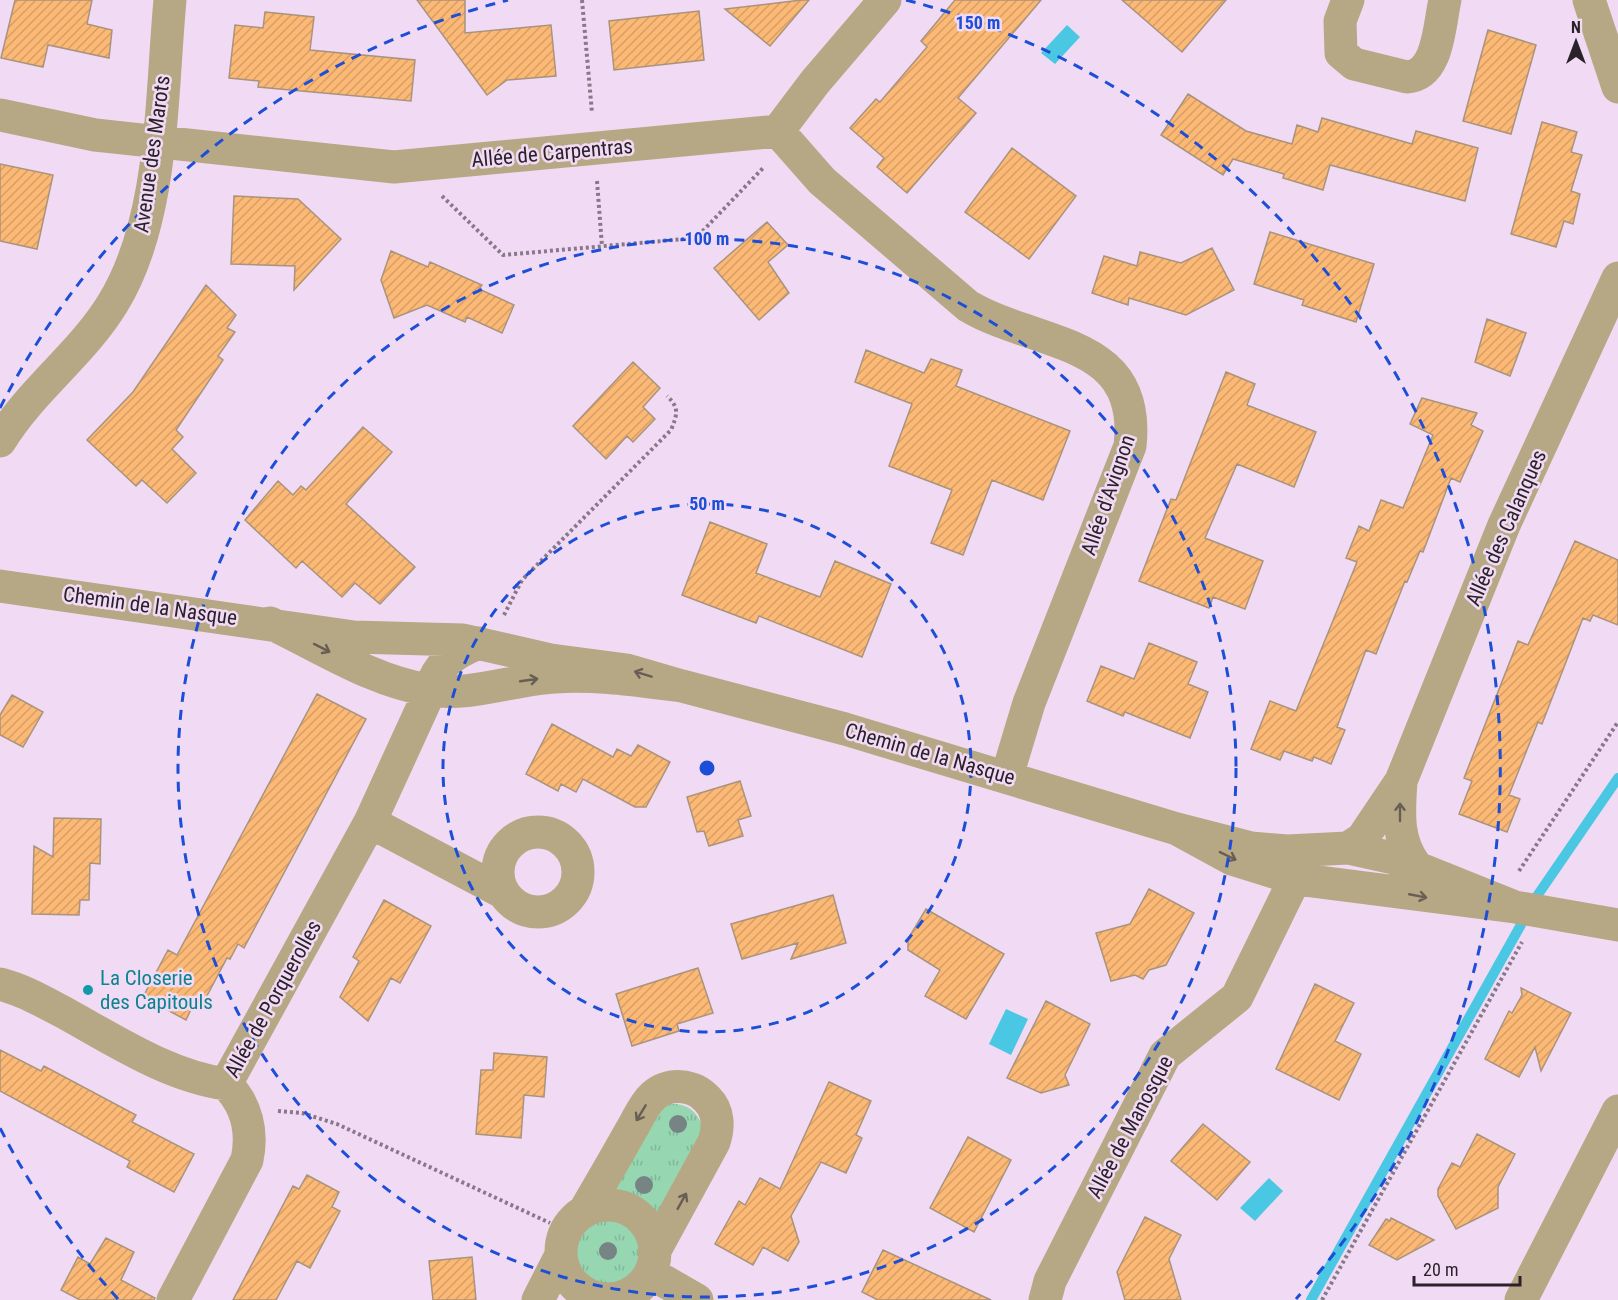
<svg xmlns="http://www.w3.org/2000/svg" width="1618" height="1300" font-family="'Roboto Condensed',sans-serif">
	<defs>
		<pattern id="grass-tufts" width="24" height="20" patternUnits="userSpaceOnUse" patternTransform="scale(1.5)"><rect width="24" height="20" fill="#96d7b2"/><path d="M3 7l-1-3M5 7V3M7 7l1-3M15 17l-1-3M17 17v-4M19 17l1-3" fill="none" stroke="#81b899"/></pattern>
		<pattern id="building-hatch" width="6" height="6" patternUnits="userSpaceOnUse" patternTransform="scale(1.5)"><rect width="6" height="6" fill="#fbb975"/><path d="M-1 1l2-2M0 6l6-6M5 7l2-2" fill="none" stroke="#d79f65"/></pattern>
	</defs>
	<rect width="100%" height="100%" fill="#f1dbf4"/>
	<path fill="url(#grass-tufts)" d="M669,1104c18,-1 27,6 34,23l-45,95c-12,-18 -31,-27 -53,-28l48,-80z
		M575 1253a34 34 0 1 1 68 0a34 34 0 1 1-68 0Z"/>
	<path fill="#4ac7e2" d="M1067,25l13,12 -25,27 -14,-11z
		M1006,1009l22,10 -17,36 -22,-11z
		M1269,1178l14,13 -28,30 -15,-13z"/>
	<g fill="none" stroke-linecap="round" stroke-linejoin="round">
		<path stroke="#4ac7e2" stroke-width="10" d="M1311,1300l226,-404 81,-118"/>
	</g>
	<path fill="url(#building-hatch)" stroke="#aa937d" stroke-width="1.5" d="M15,0h77l-5,24 25,6 -3,28 -61,-13 -5,22 -42,-9z
		M417,0h48v33l86,-8 5,51 -49,4 -20,15z
		M809,0l-39,46 -45,-37 77,-9z
		M955,0h86l-83,98 18,15 -69,80 -30,-26 7,-9 -34,-30 26,-29 4,3 47,-55 -6,-6z
		M1122,0h104l-44,52z
		M699,11l5,49 -90,10 -5,-49z
		M265,12l49,5 -4,33 105,10 -4,41 -153,-14 1,-6 -30,-3 6,-53 28,3z
		M1488,30l48,15 -25,89 -48,-13z
		M1188,94l58,37 46,13 5,-19 21,7 4,-14 90,26 4,-13 62,17 -13,53 -135,-36 -7,25 -40,-12 1,-4 -51,-15 -10,16 -62,-40z
		M1542,122l35,10 -6,20 11,3 -11,36 9,3 -7,30 -9,-3 -8,26 -45,-13z
		M1012,148l64,48 -47,63 -64,-47z
		M0,164l53,11 -16,74 -37,-8z
		M234,196l64,3 43,40 -47,51 1,-24 -64,-2z
		M767,222l21,23 -20,17 21,31 -30,27 -45,-52z
		M1270,232l104,32 -18,58 -54,-17 2,-5 -50,-16z
		M1212,248l22,42 -48,25 -57,-17 -1,7 -36,-12 12,-37 33,10 3,-14 41,11z
		M391,251l37,16 2,-5 52,23 -3,4 35,16 -12,28 -35,-16 -2,5 -38,-17 -33,13 -13,-38z
		M206,285l30,30 -9,13 8,4 -17,24 5,4 -47,70 7,7 -11,12 24,24 -29,30 -25,-23 -6,6 -49,-46 46,-48z
		M1487,319l39,14 -16,43 -35,-14z
		M866,350l58,23 7,-14 31,11 -6,16 114,45 -27,69 -51,-20 -29,75 -32,-12 21,-53 -63,-24 23,-62 -57,-22z
		M633,362l27,26 -17,19 12,12 -22,23 -6,-6 -21,23 -33,-33z
		M1226,372l29,12 -8,21 69,27 -22,55 -57,-23 -32,74 58,23 -18,48 -32,-12 -4,11 -70,-27 32,-82 5,1z
		M1422,398l55,15 -6,12 12,6 -23,51 -9,-4 -28,74 -3,-1 -13,31 -2,-1 -29,73 -10,-4 -29,77 8,3 -14,34 -17,-7 -2,4 -28,-10 -4,9 -29,-11 19,-48 26,10 61,-149 -11,-4 13,-32 10,5 12,-31 22,8 30,-73 -23,-11z
		M363,427l29,25 -46,52 69,63 -35,37 -25,-21 -13,14 -40,-36 -6,7 -51,-48 33,-39 15,14 8,-9 5,4z
		M710,522l57,22 -11,29 64,24 15,-36 56,23 -29,73 -103,-41 -3,7 -74,-28z
		M1575,541l43,19v65l-25,-10 -3,6 -7,-3 -41,106 -4,-2 -29,73 11,4 -13,33 -48,-18 13,-33 -8,-3 54,-137 10,4z
		M1149,643l48,19 -9,22 20,8 -18,46 -65,-26 -2,4 -36,-15 14,-35 33,13z
		M317,694l49,25 -122,229 -6,-4 -8,15 -3,-1 -27,51 -7,-4 -7,15 -43,-23 25,-47 9,5z
		M12,695l31,17 -20,35 -23,-12v-20z
		M552,724l61,33 4,-8 14,7 7,-11 32,17 -24,45h-11l-52,-28 -7,13 -15,-8 -3,7 -32,-17z
		M740,781l11,35 -13,4 5,16 -34,10 -5,-15 -7,1 -10,-35z
		M54,818l47,1 -1,45 -10,-1 -1,37h-9l-1,15 -47,-1 2,-68 19,11z
		M1149,889l45,24 -28,52 -17,5 -6,9 -8,-4 -24,6 -15,-48 34,-9z
		M833,895l13,48 -55,16 7,-16 -56,16 -11,-35z
		M384,900l47,26 -31,57 -9,-5 -23,43 -28,-24 19,-36 -6,-4z
		M926,909l78,45 -38,65 -41,-23 15,-26 -32,-20v-11z
		M698,968l15,45 -36,11 2,7 -47,15 -16,-52z
		M1315,984l39,19 -19,38 26,13 -22,46 -63,-31z
		M1521,988l50,25 -30,58 -6,-24 -16,30 -34,-18 24,-48 3,2 10,-18z
		M1046,1001l44,23 -25,51 4,10 -28,8 -34,-15z
		M0,1050l41,21 3,-5 92,49 -4,7 62,32 -20,38 -47,-25 3,-6 -130,-70z
		M494,1053l53,4 -3,40 -20,-2 -3,43 -45,-4 5,-64h12z
		M829,1082l42,19 -15,34 6,3 -16,35 -25,-11 -30,54 8,26 -11,19 -25,-14 -10,18 -38,-21 24,-43 6,4 15,-27 20,11z
		M1203,1124l47,38 -33,38 -46,-39z
		M1477,1134l38,20 -17,33v21l-42,21 -18,-33v-7l14,-26 8,4z
		M968,1137l43,23 -37,72 -44,-24z
		M307,1175l32,17 -7,15 8,4 -30,57 -13,-7 -21,39h-43l60,-114 6,3z
		M1145,1217l36,18 -12,24 12,41h-56l-8,-28z
		M1391,1218l43,22 -37,20 -28,-15 17,-26 4,2z
		M106,1238l28,14 -13,28 34,18 -1,2h-74l-19,-10 17,-33 12,7z
		M883,1250l108,50h-113l-16,-8z
		M472,1257l4,43h-43l-4,-39z"/>
	<g fill="none" stroke-linecap="round" stroke-linejoin="round">
		<path stroke="#88798a" stroke-width="4" stroke-dasharray="3 3" stroke-linecap="butt" d="M582,0l10,113
			M597,181l5,65
			M442,196l61,59 193,-17 68,-71
			M504,615l18,-35 149,-150c6,-15 9,-22 -4,-34
			M1519,871l99,-149
			M278,1111l24,2 35,11 213,99
			M1322,1300l200,-358"/>
		<path stroke="#b7a885" stroke-width="33" d="M1348,0l-8,21 1,32 13,11 53,13c32,-2 32,-52 38,-77
			M1589,0l29,87
			M0,115l95,20 299,32 384,-36 37,-49 70,-82
			M778,131l44,50 146,125c69,41 174,31 162,140l-101,257 -22,73
			M0,441c31,-51 82,-87 113,-138 51,-83 48,-207 57,-303
			M0,586l354,51 109,3 88,20 76,10 55,16c-42,-5 -84,-12 -127,-9 -41,2 -85,20 -126,13 -57,-9 -108,-43 -159,-67
			M682,686l163,43 332,100 74,19 36,3 61,-3 45,10 122,49 -219,-28 -64,-20 -55,-30
			M1401,781l103,-256 114,-247
			M370,822l132,70
			M498 872a40 40 0 1 1 80 0a40 40 0 1 1-80 0Z
			M1348,848l14,-9 39,-58c-2,31 -5,59 15,85
			M1515,907l103,18
			M0,984c23,6 42,17 63,28 51,28 105,64 163,72l144,-262 60,-131c7,-27 24,-38 49,-48
			M561 1252a47 47 0 1 1 94 0a47 47 0 1 1-94 0Z
			M584,1212c15,-26 31,-53 46,-80 7,-11 13,-27 23,-36 16,-14 40,-12 54,3 12,12 12,28 7,43l-60,110
			M650,1273l47,27
			M173,1300l74,-140c6,-28 0,-55 -21,-76
			M538,1300l23,-45
			M1045,1300l5,-19 115,-226 72,-58 68,-139
			M1521,1300l97,-189"/>
	</g>
	<g fill="#778484">
		<circle cx="678" cy="1124" r="9"/>
		<circle cx="644" cy="1185" r="9"/>
		<circle cx="608" cy="1251" r="9"/>
	</g>
	<defs><path id="oneway-shaft" d="M-6 0H5M1.5-3L5.5 0L1.5 3" fill="none" stroke-width="1.6" stroke-linecap="round" stroke-linejoin="round" transform="scale(1.5)"/></defs>
	<g stroke="#695e54">
		<use href="#oneway-shaft" transform="translate(322 648) rotate(27)"/>
		<use href="#oneway-shaft" transform="translate(643 674) rotate(-163)"/>
		<use href="#oneway-shaft" transform="translate(529 680) rotate(-8)"/>
		<use href="#oneway-shaft" transform="translate(1400 812) rotate(-90)"/>
		<use href="#oneway-shaft" transform="translate(1228 856) rotate(26)"/>
		<use href="#oneway-shaft" transform="translate(1418 896) rotate(11)"/>
		<use href="#oneway-shaft" transform="translate(641 1113) rotate(121)"/>
		<use href="#oneway-shaft" transform="translate(682 1201) rotate(-61)"/>
	</g>
	<g fill="none" stroke="#1d4ed8" stroke-width="3" stroke-dasharray="10 8">
		<circle cx="707" cy="768" r="264"/>
		<circle cx="707" cy="768" r="529"/>
		<path d="M118 1299A793 793 0 0 1 0 1128M0 408A793 793 0 0 1 508 0M906 0A793 793 0 0 1 1296 1299"/>
	</g>
	<circle fill="#0f9aa8" stroke="#f1dbf4" stroke-width="2" cx="88" cy="990" r="6"/>
	<g text-anchor="middle" dominant-baseline="central" stroke-width="5" stroke-linejoin="round" paint-order="stroke">
		<g font-size="21" fill="#2a212b" stroke="#f1dbf4">
			<text transform="translate(552 153) rotate(-5)">Allée de Carpentras</text>
			<text transform="translate(152 154) rotate(-82)">Avenue des Marots</text>
			<text transform="translate(1108 495) rotate(-71)">Allée d'Avignon</text>
			<text transform="translate(1506 528) rotate(-66)">Allée des Calanques</text>
			<text transform="translate(150 606) rotate(8)">Chemin de la Nasque</text>
			<text transform="translate(930 754) rotate(16)">Chemin de la Nasque</text>
			<text transform="translate(273 999) rotate(-61)">Allée de Porquerolles</text>
			<text transform="translate(1130 1127) rotate(-62)">Allée de Manosque</text>
		</g>
		<g font-size="21" fill="#0d838f" stroke="#f1dbf4" text-anchor="start">
			<text x="100" y="978">La Closerie<tspan x="100" dy="24">des Capitouls</tspan></text>
		</g>
	</g>
	<circle cx="707" cy="768" r="9" fill="#1d4ed8" stroke="#f1dbf4" stroke-width="3"/>
	<g font-size="18" text-anchor="middle" font-weight="bold" fill="#1d4ed8" stroke="#f1dbf4" stroke-width="5" stroke-linejoin="round" paint-order="stroke">
		<text x="978" y="29">150 m</text>
		<text x="707" y="245">100 m</text>
		<text x="707" y="510">50 m</text>
	</g>
	<g transform="translate(1576 42)" stroke="#f1dbf4" stroke-width="4.5" paint-order="stroke">
	<path d="M0-4.5L10 22L0 15L-10 22Z" fill="#2a212b"/>
	<text y="-9" font-size="16" font-weight="bold" text-anchor="middle" fill="#2a212b">N</text>
	</g>
	<path d="M1414 1276v9h106v-9" fill="none" stroke="#2a212b" stroke-width="3"/>
	<text x="1423" y="1276" font-size="18" fill="#2a212b" stroke="#f1dbf4" stroke-width="4.5" paint-order="stroke">20 m</text>
</svg>
